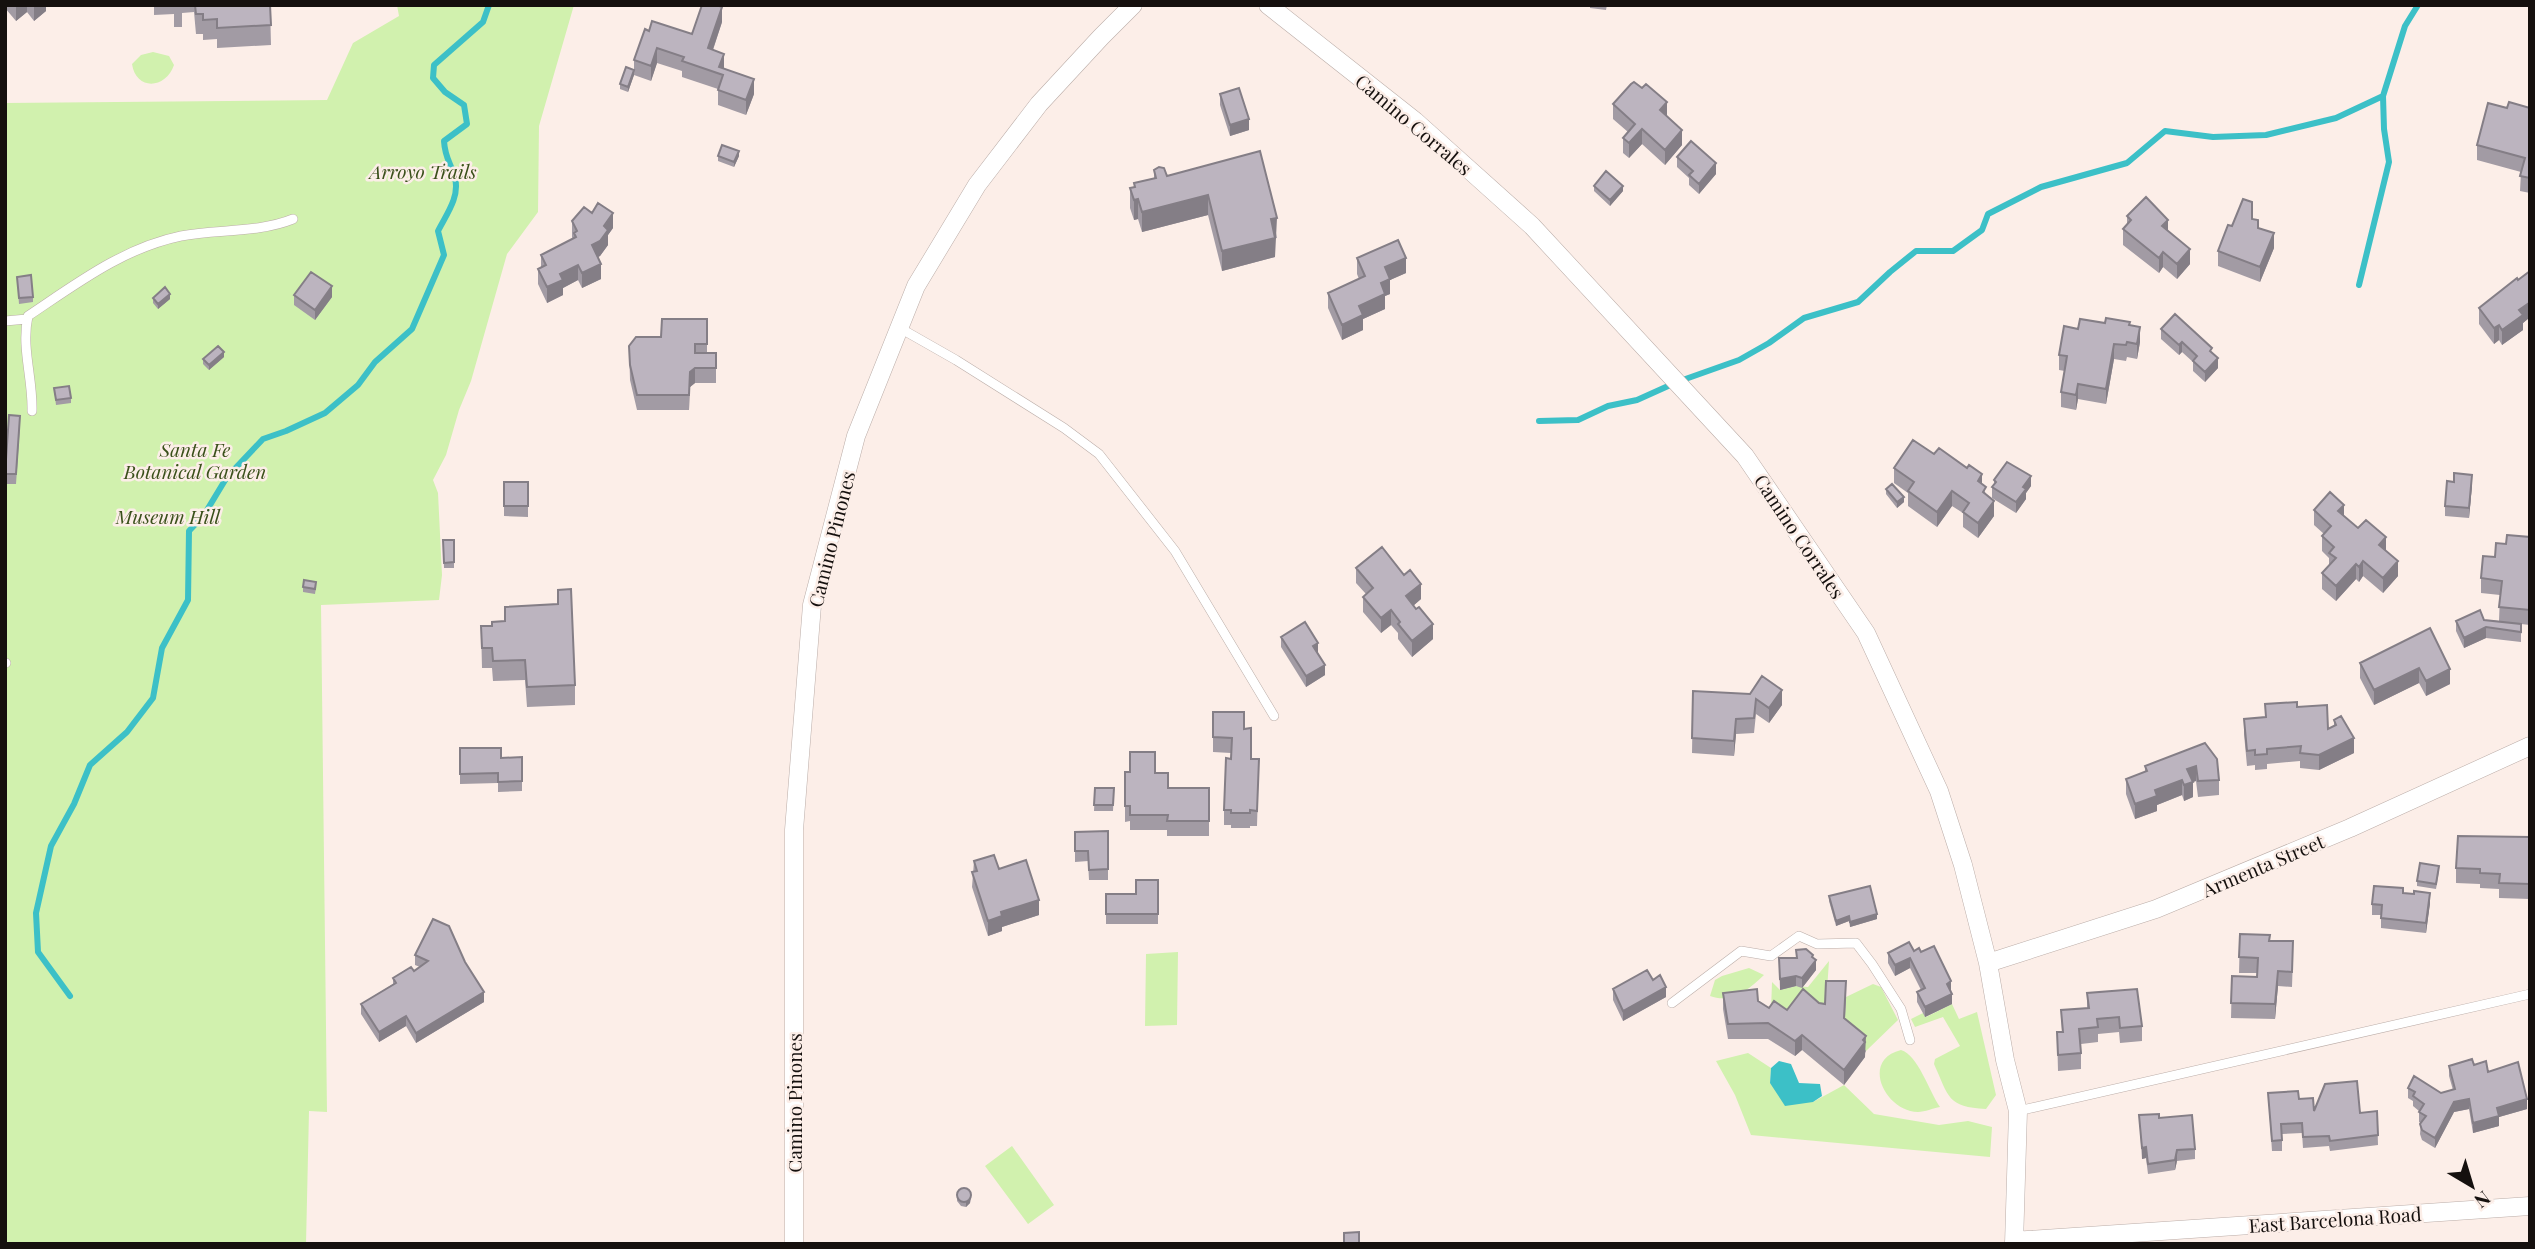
<svg xmlns="http://www.w3.org/2000/svg" width="2535" height="1249" font-family="'Playfair Display',serif">
	<rect width="100%" height="100%" fill="#fceee8"/>
	<path fill="#d1f1ae" d="M397,5h177l-35,121 -1,86 -31,42 -36,127 -12,29 -13,45 -13,25 5,13 4,82 -3,25 -118,5 6,507 -18,-1 -3,133h-301v-1141l322,-3 26,-57 46,-27z
		M153,52l16,4 5,9c-8,24 -38,26 -42,-1l9,-9z
		M1178,952l-1,73 -32,1 1,-72z
		M1829,961l-4,58 -38,6 -16,-14 1,-29 8,8 16,-4 12,1z
		M1749,968l15,7c-16,15 -32,29 -54,21l5,-16 7,-4z
		M1873,984l8,3 17,33 -32,31 -22,-18 2,-36z
		M1952,1004l7,15 18,-7 19,83 -10,14c-39,-2 -37,-12 -52,-45l1,-5 25,-13 -17,-29 -28,10 -4,-8 12,-6 3,4z
		M1901,1050c17,5 28,41 39,57 -7,1 -15,5 -22,5 -33,-1 -58,-52 -17,-62z
		M1748,1053l23,15 -1,15 43,19 31,-17 30,29 65,11 29,-4 24,6 -2,30 -239,-22 -16,-40 -19,-34z
		M1012,1146l42,59 -26,19 -43,-58z"/>
	<path fill="#3cc0c7" d="M1779,1061l12,3 8,19 21,1 2,12 -9,6 -28,4 -15,-23 1,-15z"/>
	<g fill="none" stroke-linecap="round" stroke-linejoin="round">
		<path stroke="#3cc0c7" stroke-width="6" d="M2359,285l30,-123 -5,-33 -1,-33 22,-70 13,-21
			M1539,421l39,-1 30,-14 29,-6 40,-18 62,-22 30,-17 35,-25 54,-16 32,-30 26,-21h37l29,-21 6,-16 53,-27 86,-24 38,-32 48,6 53,-2 70,-17 47,-22
			M70,996l-32,-44 -2,-39 15,-67 23,-42 16,-39 37,-33 26,-34 9,-50 26,-48 1,-69 15,-16 23,-38 36,-38 23,-8 39,-18 33,-28 17,-23 37,-33 32,-74 -6,-24c8,-16 22,-34 17,-53 -4,-15 -10,-19 -11,-37l23,-17 -3,-19 -19,-13 -12,-14 1,-13 49,-43 6,-17"/>
		<defs>
			<path id="service" d="M5,321l22,-2
				M898,327l58,33 108,68 35,26 76,97 99,165
				M32,411c1,-33 -11,-63 -4,-95 48,-32 95,-68 153,-80 37,-7 77,-3 112,-17
				M5,663h1
				M1672,1003l69,-52 30,5 28,-20 18,8 39,-1 16,21 29,45 9,31
				M2018,1111l512,-117"/>
			<path id="minor" d="M1268,5l147,116 117,105 213,230 121,177 73,158 24,74 25,98 17,97 13,51 -4,133
				M1988,963l168,-54 194,-81 180,-82
				M2014,1241l516,-35
				M794,1244v-414l18,-225 44,-169 60,-150 61,-101 62,-81 62,-67 32,-32"/>
		</defs>
		<use href="#service" stroke="#bbada8" stroke-width="10"/>
		<use href="#minor" stroke="#bbada8" stroke-width="19"/>
		<use href="#service" stroke="#fff" stroke-width="9"/>
		<use href="#minor" stroke="#fff" stroke-width="18"/>
	</g>
	<path fill="#a29ba4" d="M5,5h41v6l-12,10 -7,-9 -11,9 -11,-13z
		M154,5h116l1,40 -54,3v-9l-14,1v-6h-7l-2,-22 -12,1v14h-8v-13l-20,1z
		M1590,5h17l-1,5 -16,-2z
		M722,22l-9,28 11,18 30,26 -8,21 -28,-10v-16l-36,-12v-6l-25,-8 -6,18 -17,-6 -6,17 -8,-3v-5l14,-14v-10l15,-29 43,3z
		M1220,94l29,36 -19,6 -10,-31z
		M1613,104l54,12 15,29 -17,20 -23,-21 -13,14 -6,-5v-15l5,-6 -15,-13z
		M2507,108h23v85l-10,-2 1,-19 -44,-12v-15z
		M1260,151l17,87h-2v19l-53,14 -14,-56 -66,17 -4,-13 -4,1 -4,-12v-20l4,-1v-4l20,-5v-8l13,6z
		M718,156h21l-5,11 -16,-6z
		M1677,157l39,17 -17,20 -10,-9v-7l-12,-11z
		M1594,186l29,5 -13,15 -16,-15z
		M2127,216l41,15 22,33 -13,15 -14,-12 -4,6 -36,-28v-16l4,-4z
		M2252,219l22,29 -14,34 -42,-16v-15l14,-25z
		M572,221l41,7 -5,7v10l-8,11 -2,1 3,22 -19,9 -4,-8 -15,8v7l-16,8 -9,-19v-15l3,-1v-13l32,-16 -1,-2z
		M1357,258l49,15 -16,7v14l-5,2v13l-22,10v11l-21,10 -14,-32v-15l31,-14 -2,-5z
		M2530,271v48l-1,-1 -6,5v7l-21,15 -3,-5 -5,4 -15,-20v-16z
		M17,277l16,20v5l-14,2z
		M294,295l38,2 -17,23 -21,-15z
		M153,298l17,1 -12,10 -5,-6z
		M707,319v34h9v30h-21l-5,4 -1,23h-52l-7,-30 -1,-34 32,-9z
		M2105,323l25,2 10,17 -3,17 -10,-2 -1,4 -12,-2 -8,45 -28,-5 -2,11 -15,-3v-15l4,-21 -6,-1v-15z
		M2161,329l51,24 6,15 -13,14 -12,-11v-9l-11,-10 -3,3 -18,-16z
		M224,357l-15,13 -6,-6v-5z
		M54,388l17,10v5l-15,2z
		M20,426l-4,58h-11v-14z
		M1934,454l48,30 12,32 -16,22 -15,-11v-14l-11,-7 -15,21 -29,-21v-13l-14,-10v-15z
		M1994,480l37,6 -5,7v6l-10,14 -24,-15v-11l2,-2z
		M504,482h24v35l-24,-1z
		M2472,485l-3,33 -24,-2v-10z
		M1886,489l18,13 -7,6 -11,-14z
		M2314,510l30,6 42,35 12,25 -15,17 -20,-17 -4,6 -3,-3 -20,22 -14,-12v-16l7,-7v-8l-7,-7v-15l2,-2 -10,-9z
		M2530,537v88l-9,-1v18l-35,-4 -22,10 -8,-17v-10l28,-1 15,1 1,-26 -19,-2v-15l14,-21 11,-13z
		M443,540l11,22v6h-10z
		M1356,568l65,31 -7,6 19,34 -21,18 -14,-18v-6l-7,-8 -10,8 -18,-21v-15l3,-3 -10,-11z
		M303,587h13l-1,7 -12,-2z
		M558,590l17,95v20l-48,2 -2,-27 -32,1 -1,-13h-10l-1,-42h11l66,-22z
		M2430,628l20,56 -24,12 -7,-13 -45,22 -14,-27v-15z
		M1281,637l37,16 7,22 -19,12 -25,-40z
		M1693,691l57,3 32,11 -13,18 -13,-9 -2,19 -18,1 -2,22 -42,-3z
		M2265,704l32,3 31,22 6,-3v-6l20,33 -35,17 -19,-2v-7l-33,3v5l-12,1v-5l-8,1 -3,-32v-15l21,-2z
		M1244,729l7,30h8l-2,67h-7v2h-19v-3h-7v-15l7,-57 -18,-1v-15z
		M2205,743l14,37v15l-21,2 -2,-16 -3,1v15l-9,4 -2,-6 -25,10v6l-22,8 -9,-25v-15l19,-7v-6z
		M460,748l41,10 21,-1v34l-24,1v-9l-38,1z
		M1155,773l13,15h41v48h-42v-6h-37v-9l-5,1v-16z
		M1095,788h19l-1,23h-19z
		M1108,831v49h-19l-1,-19 -13,1v-30z
		M2530,837v62l-31,-1v-9l-19,-1v-4l-24,-1v-15z
		M974,861l25,8 40,46 -37,12v4l-14,5 -16,-49z
		M2439,871l-3,18 -19,-3v-5z
		M1158,880v44h-52v-30h30z
		M2403,893l27,10 -4,30 -45,-5v-13h-9v-11z
		M1829,896l48,23 -27,8 -1,-6 -13,5 -7,-25z
		M2240,934l29,7 24,15 -1,31 -14,-1 -3,33 -44,-1 1,-42 25,1 1,-4h-19z
		M1796,950l17,8 3,12 -14,18 -6,-2 -16,4 -1,-32h17z
		M1914,951l37,41 1,12 -27,13 -8,-15v-10l4,-2 -11,-22 -15,8 -7,-13v-10z
		M415,955l50,7 19,40 -68,41 -10,-17 -27,16 -18,-28v-10l32,-20v-6l21,-7 6,-4 -5,-2z
		M1653,980l13,17 -43,24 -10,-21v-11z
		M1723,993l35,8 11,7 18,2 32,-7 6,1 21,-7 -1,22 21,32 -1,2v4l-21,28 -42,-35 -7,6 -27,-17h-40l-5,-30z
		M2087,993l55,33v15l-22,2 -1,-11 -21,2v8l-17,2v25l-23,2 -1,-39h5l-1,-22 26,-2z
		M2474,1065l14,7 39,37 -28,8v9l-26,7 -4,-24 -15,3 -19,36 -13,-8 -2,-6 1,-11 -2,-1v-11l-6,-5v-5l-5,-3v-10l33,5 12,-3 -4,-14v-10z
		M2268,1093l31,6 15,12 46,2 17,-2 1,34 -48,6 -1,-5 -26,2 -1,-15 -20,1v17h-10z
		M2139,1115l20,3 36,31v10l-18,2 -2,9 -27,4 -2,-16 -4,1z
		M957,1191l14,7 -1,5 -4,4 -5,-1 -4,-5z"/>
	<path fill="#847e86" d="M17,5h10v7l-11,9v-15z
		M34,5h12v6l-12,10z
		M722,7v15l-14,42v-16z
		M657,48v15l-6,18v-15z
		M724,54v15l-5,-2z
		M634,70v5l-6,17v-5z
		M754,79v15l-8,21v-15z
		M1667,102v15l-7,-7z
		M1249,119v11l-19,6v-11z
		M1642,129v15l-13,14v-15z
		M1682,130v15l-17,20v-15z
		M739,151v5l-5,11v-5z
		M1716,163v11l-17,20v-10z
		M1623,186v5l-13,15v-6z
		M1208,195v20l-66,17v-20z
		M1138,199v20l-4,1v-20z
		M613,213v15l-5,7v10l-8,11 -8,4v-15z
		M1277,218l-2,39 -53,14v-20l49,-32z
		M2168,220v15l-6,-9z
		M2274,233v15l-14,34v-15z
		M2190,249v15l-13,15v-15z
		M2163,252v15l-4,6v-15z
		M1406,258v15l-16,7v14l-5,2v13l-22,10v11l-21,10v-15l17,-19 22,-23 4,-16z
		M601,264v15l-19,9v-15z
		M578,265v15l-15,8v7l-16,8v-16l13,-13z
		M332,286v11l-17,23v-10z
		M170,294v5l-12,10v-5z
		M2529,303v15l-6,5v7l-21,15v-15l17,-20z
		M2499,325v15l-5,4v-16z
		M2140,327v15l-3,17v-15z
		M2182,342v10l-3,3v-10z
		M2114,344v15l-8,45v-15z
		M224,352v5l-15,13v-5z
		M2218,358v10l-13,14v-10z
		M695,368v15l-5,4 -1,23 1,-38z
		M2078,384v15l-2,11v-15z
		M1982,474v15l-4,-8z
		M2472,475v10l-3,33v-10z
		M2031,476v10l-5,7v6l-10,14v-11l7,-15z
		M1952,491v15l-15,21v-15z
		M1904,497v5l-7,6v-6z
		M1994,501v15l-16,22v-15z
		M2344,505v15l-6,-9z
		M2386,537v15l-7,-7z
		M2363,561v15l-4,6v-15z
		M2398,561v15l-15,17v-15z
		M2356,564v15l-20,22v-15z
		M1421,584v15l-15,13v-16z
		M1391,610v15l-10,8v-15z
		M1433,624v15l-21,18v-16z
		M2486,627v11l-22,10v-10z
		M1318,643v11l-5,-8z
		M1325,665v10l-19,12v-11z
		M2419,668v15l-45,22v-15z
		M2450,669v15l-24,12v-15z
		M1782,690v15l-13,18v-15z
		M1736,719v15l-2,22v-15z
		M2354,738v15l-35,17v-15z
		M2196,766v15l-3,1v15l-9,4v-16l3,-16z
		M2182,780v15l-25,10v6l-22,8v-15l20,-14z
		M2430,893v10l-4,30v-10z
		M1039,900v15l-37,12v4l-14,5v-15l13,-9z
		M1877,914v5l-27,8v-5z
		M1849,916v5l-13,5v-5z
		M1813,955v8l3,-3v10l-14,18v-10z
		M1910,958v10l-15,8v-11z
		M2278,971v15l-3,33v-15z
		M1796,976v10l-16,4v-11z
		M1951,981v11l-4,2v-10z
		M1666,987v10l-43,24v-10z
		M484,992v10l-68,41v-10z
		M1952,994v10l-27,13v-10z
		M406,1016v10l-27,16v-10z
		M1802,1035v15l-7,6v-15z
		M1866,1036l-1,21 -21,28v-15l19,-30z
		M2469,1099v10l-15,3 -19,36v-10l19,-36z
		M2527,1099v10l-28,8v9l-26,7v-10l24,-15z
		M2146,1147v11l-4,1v-11z
		M2177,1150v11l-2,9v-10z
		M971,1193l-1,10 -4,4v-5z"/>
	<path fill="#bcb4bf" stroke="#847e86" stroke-width="2" d="M195,5h75l1,20 -54,3v-9l-14,1v-6h-7z
		M702,5h15l5,2 -14,41 16,6 -5,13 35,12 -8,21 -28,-10 5,-15 -41,-14 2,-4 -27,-9 -6,18 -17,-6 11,-31 4,2 3,-10 40,13z
		M626,67l8,3 -6,17 -8,-3z
		M1634,82l8,6 4,-4 21,18 -7,8 22,20 -17,20 -23,-21 -13,14 -6,-5 12,-14 -22,-20 18,-20z
		M1239,88l10,31 -19,6 -10,-31z
		M2509,102l21,6v70l-10,-2 5,-18 -48,-13 11,-42 19,5z
		M1691,141l25,22 -17,21 -10,-9 4,-4 -16,-14z
		M722,145l17,6 -5,11 -16,-6z
		M1260,151l17,67 -6,1 4,19 -53,13 -14,-56 -66,17 -4,-13 -4,1 -4,-12 5,-1 -1,-4 22,-5 -2,-8 5,-3 5,1 3,8z
		M1606,171l17,15 -13,14 -16,-14z
		M2146,197l22,23 -6,6 28,23 -13,15 -14,-12 -4,6 -36,-29 8,-9 -4,-4z
		M2243,199l9,3v17l6,1v8l16,5 -14,34 -42,-16 10,-26 4,1z
		M598,203l15,10 -9,13 4,4 -8,11 -8,4 9,19 -19,9 -4,-8 -18,9 3,6 -16,7 -9,-18 8,-4 -5,-10 35,-18 -2,-4 3,-2 -5,-10 12,-14 8,6z
		M1398,240l8,18 -21,9 5,12 -9,4 4,11 -26,12 4,9 -21,10 -14,-32 37,-17 -8,-18z
		M2530,271v33l-1,-1 -10,7 4,5 -21,15 -3,-5 -5,3 -15,-20 38,-30 1,2z
		M311,272l21,14 -17,24 -21,-15z
		M31,275l2,22 -14,1 -2,-21z
		M165,287l5,7 -12,10 -5,-6z
		M2175,314l37,34 -2,3 8,7 -13,14 -12,-11 4,-5 -15,-14 -3,3 -18,-16z
		M2106,318l24,4 -1,3 11,2 -3,17 -10,-2 -1,3 -12,-1 -8,45 -28,-5 -2,11 -15,-3 6,-36 -8,-1 5,-29 14,3 2,-10 25,4z
		M662,319h45v25h-12v9h21v15h-21l-5,4 -1,23h-52l-7,-30 -1,-19 7,-9h25z
		M218,346l6,6 -15,13 -6,-6z
		M69,386l2,12 -15,2 -2,-12z
		M9,415l11,1 -4,58h-11z
		M1913,440l21,14 5,-6 28,20 2,-3 13,9 -4,7 8,6 -3,5 11,9 -16,22 -15,-11 6,-9 -17,-12 -15,21 -29,-21 6,-9 -20,-14z
		M2007,462l24,14 -8,11 3,2 -10,13 -24,-15 4,-5 -2,-2z
		M2454,473l18,2 -3,33 -24,-2 2,-25 7,1z
		M504,482h24v24h-24z
		M1892,484l12,13 -7,5 -11,-13z
		M2330,492l14,13 -6,6 20,17 8,-8 20,17 -7,8 19,16 -15,17 -20,-17 -4,6 -3,-3 -20,22 -14,-13 14,-15 -7,-5 5,-6 -12,-11 9,-10 -17,-16z
		M2507,535l23,2v73l-31,-3 3,-26 -21,-3 2,-22 12,1 1,-14 10,1z
		M443,540h11v22l-10,1z
		M1382,547l22,28 6,-5 11,14 -15,12 10,13 3,-2 14,17 -21,17 -14,-17 2,-2 -9,-12 -10,8 -18,-21 10,-9 -17,-20z
		M304,580l12,2 -1,7 -12,-2z
		M571,589l4,96 -48,2 -2,-27 -32,1 -1,-13h-10l-1,-22h11v-4l13,-1v-14l53,-3v-14z
		M2480,610l4,10 37,4v8l-35,-5 -22,11 -8,-17z
		M1305,622l13,21 -5,3 12,19 -19,11 -25,-39z
		M2430,628l20,41 -24,12 -7,-13 -45,22 -14,-27z
		M1762,676l20,14 -13,18 -13,-9 -2,19 -18,1 -2,22 -42,-3 1,-47 57,3z
		M2297,702v5l30,-2 1,24 8,-4 -2,-5 7,-4 13,22 -35,17 -19,-2 1,-7 -34,3v5l-12,1v-5l-8,1 -3,-32 22,-2 -1,-13z
		M1213,712h31v17l7,-1v31h8l-2,52 -7,-1v3h-19v-3h-7l2,-52 5,1 1,-21 -19,-1z
		M2205,743l12,16 2,21 -21,1 -2,-15 -9,3 6,13 -9,3 -2,-5 -27,10 2,6 -22,8 -9,-25 21,-8 -2,-5z
		M460,748h41v10l21,-1v24l-24,1v-9l-38,1z
		M1130,752h25v21h13v15h41v33h-42l1,-6h-38v-9h-5v-34h5z
		M1095,788h19l-1,17h-19z
		M1108,831v38l-19,1 -1,-19h-13v-19z
		M2458,836l72,1v47l-31,-1 1,-9 -20,-1v-4l-24,-1z
		M994,855l5,14 27,-9 13,40 -38,12 1,4 -14,5 -16,-49 5,-1 -3,-10z
		M2420,863l19,3 -3,18 -19,-3z
		M1136,880h22v34h-52v-20h30z
		M1870,886l7,28 -27,8 -1,-6 -13,5 -7,-25z
		M2374,886l29,2v5l11,1v-3l16,2 -4,30 -45,-5 1,-13 -10,-1z
		M433,919l16,7 16,36 19,30 -68,41 -10,-17 -27,16 -18,-28 35,-21 -3,-5 18,-11 3,4 14,-10 -13,-6z
		M2240,934l30,1 -1,6h24l-1,31 -14,-1 -3,33 -44,-1 1,-27 25,1 1,-19 -19,-1z
		M1909,942l5,9 5,-3 2,4 13,-6 17,35 -4,3 5,10 -27,13 -8,-15 8,-4 -15,-30 -15,7 -7,-12z
		M1806,949l7,6 -1,2 4,3 -14,18 -6,-2 -16,3 -1,-21h18l-1,-8z
		M1647,970l6,10 7,-5 6,12 -43,24 -10,-22z
		M1826,981h20l-2,37 22,18 -3,4 2,2 -21,28 -42,-35 -7,6 -27,-18 -40,1 -5,-31 34,-4 1,12 11,7 5,-7 13,9 16,-21 16,14 6,1z
		M2137,989l5,37 -22,2 -1,-11 -22,2 1,8 -19,2 2,24 -23,2 -1,-23h6l-2,-22 28,-2 -2,-15z
		M2472,1059l2,6 12,-4 2,11 30,-10 9,37 -30,9 2,8 -26,7 -4,-24 -15,3 -19,36 -13,-8 -2,-6 6,-8 -7,-4 5,-8 -11,-8 2,-4 -7,-4 6,-12 27,17 14,-4 -6,-23z
		M2357,1081l3,32 17,-2 1,24 -48,6 -1,-5 -26,1 -1,-14 -21,1 1,16 -10,1 -4,-48 30,-2 1,8 14,-1 1,13 11,-27z
		M2159,1114v4l33,-3 3,34 -18,1 -2,10 -27,4 -2,-17 -4,1 -3,-33z
		M957 1195a7 7 0 1 1 14 0a7 7 0 1 1-14 0Z
		M1359,1232v12h-15v-11z"/>
	<g text-anchor="middle" dominant-baseline="central" stroke-width="5" stroke-linejoin="round" paint-order="stroke">
		<g font-size="19" fill="#15100e" stroke="#fceee8">
			<text transform="translate(1414 124) rotate(40)">Camino Corrales</text>
			<text transform="translate(1800 536) rotate(56)">Camino Corrales</text>
			<text transform="translate(831 539) rotate(-76)">Camino Pinones</text>
			<text transform="translate(2263 865) rotate(-23)">Armenta Street</text>
			<text transform="translate(794 1103) rotate(-90)">Camino Pinones</text>
			<text transform="translate(2335 1219) rotate(-4)">East Barcelona Road</text>
		</g>
		<g font-size="19" font-style="italic" fill="#3a501a" stroke="#fceee8">
			<text x="423" y="171">Arroyo Trails</text>
			<text x="195" y="449">Santa Fe<tspan x="195" dy="22">Botanical Garden</tspan></text>
			<text x="168" y="516">Museum Hill</text>
		</g>
	</g>
	<rect width="2535" height="1249" fill="none" stroke="#15100e" stroke-width="14"/>
	<g transform="translate(2472 1186) rotate(142)" stroke="#fceee8" stroke-width="5" paint-order="stroke">
	<path d="M0-5L12 26L0 18L-12 26Z" fill="#15100e"/>
	<text y="-10" font-size="19" font-weight="bold" text-anchor="middle" fill="#15100e">N</text>
	</g>
</svg>
